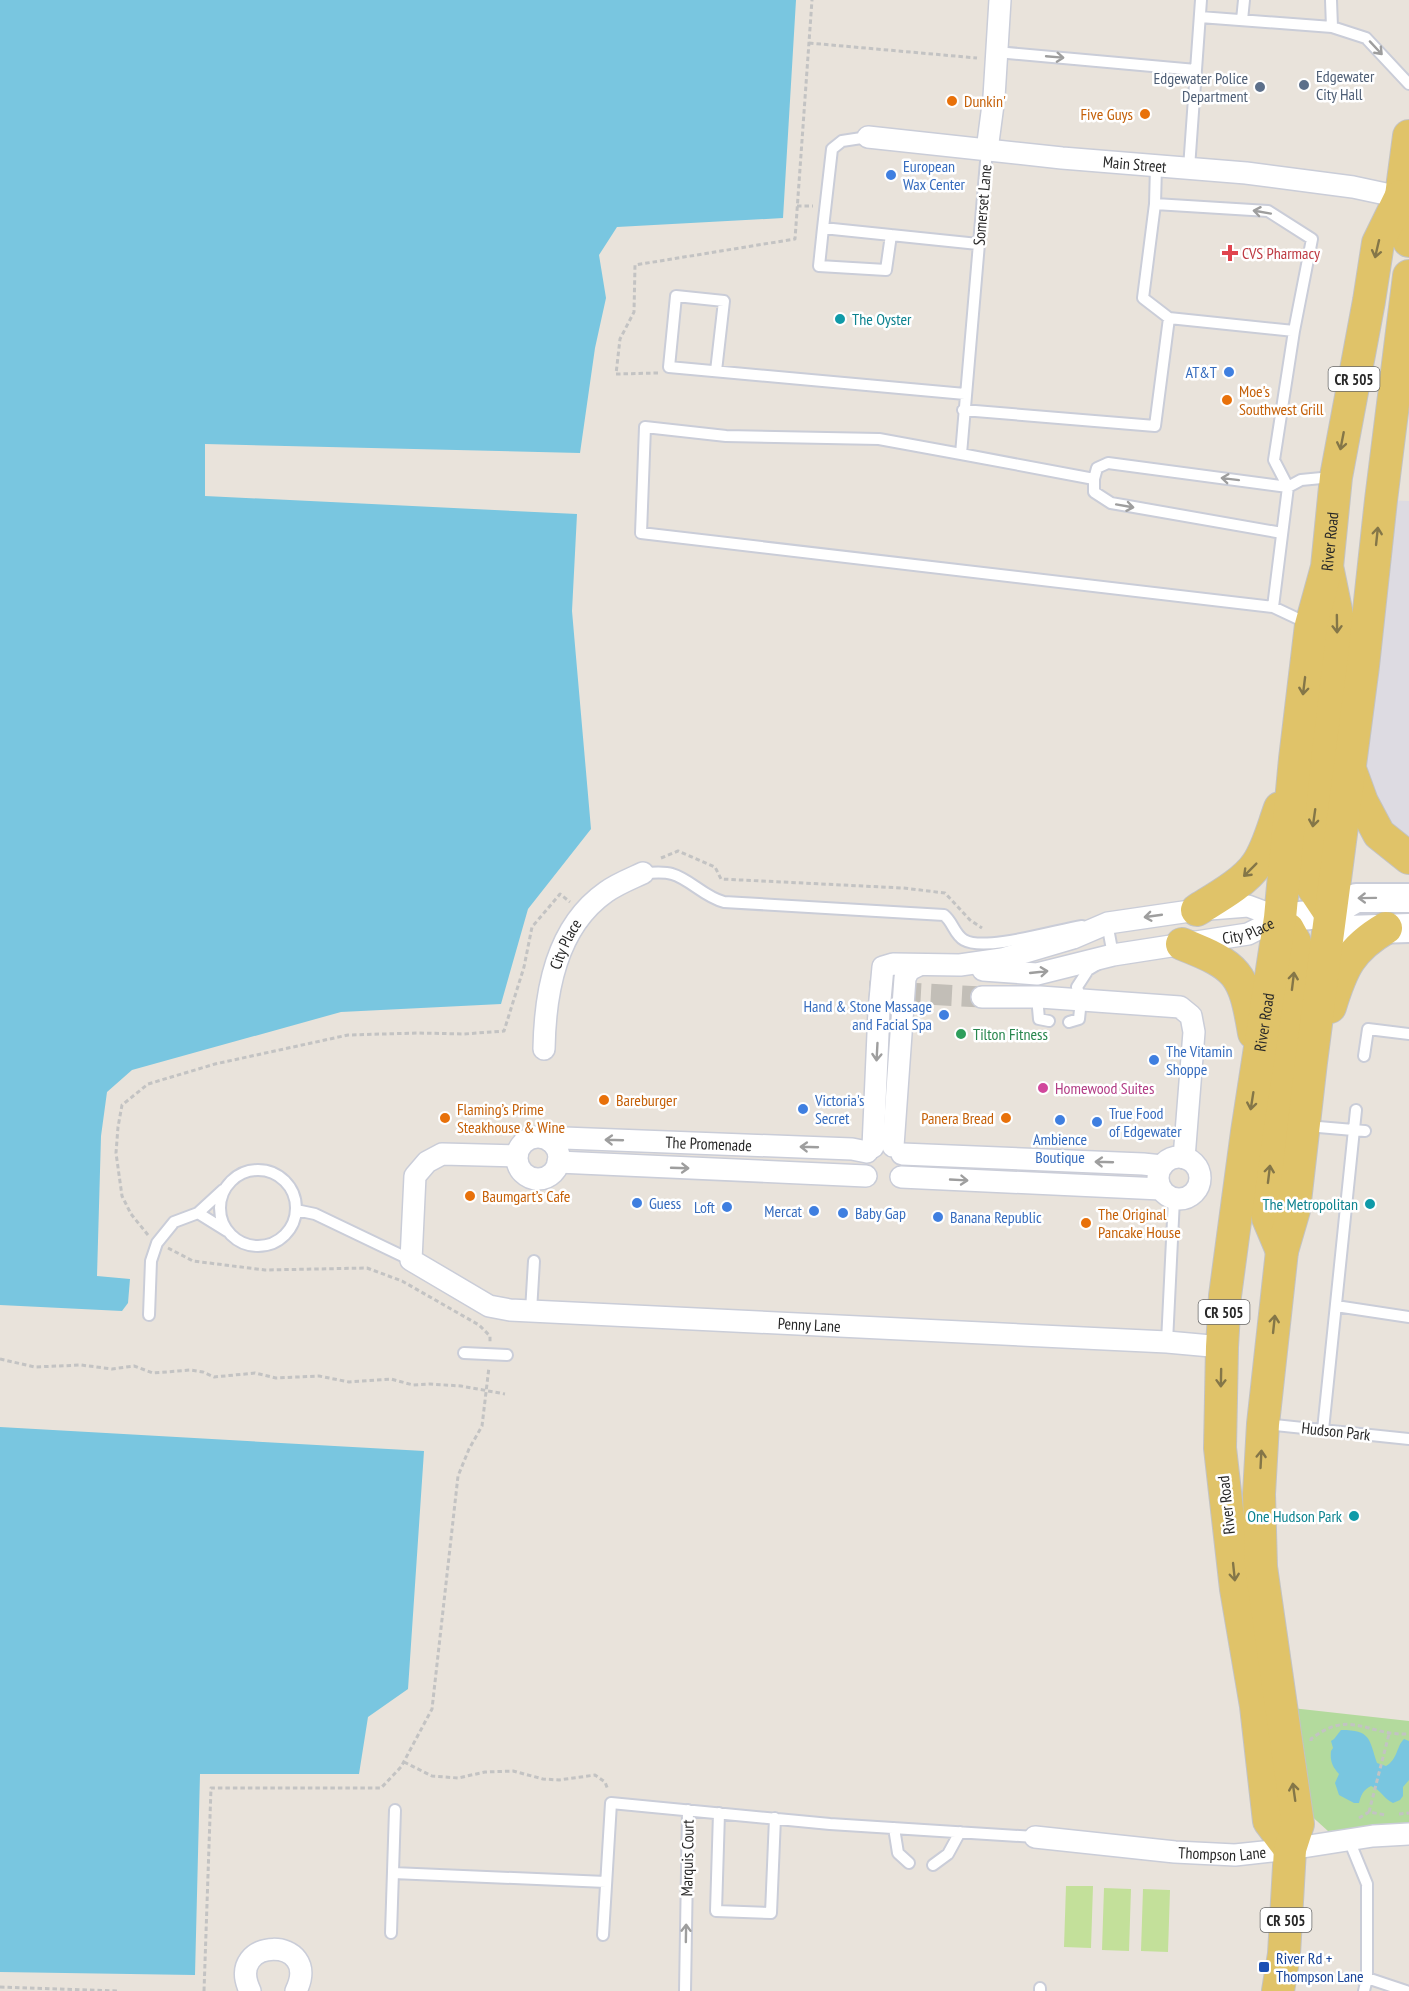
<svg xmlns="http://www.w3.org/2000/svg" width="1409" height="1991" font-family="'PT Sans Narrow',sans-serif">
	<rect width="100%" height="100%" fill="#e9e3db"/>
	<path fill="#dddbe2" d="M1381,500l28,1v356l-47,-55z"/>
	<path fill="#b3da9d" d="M1292,1708l117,13v104l-81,6 -21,-19z"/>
	<path fill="#c3e09a" d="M1066,1886h27l-2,62 -27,-1z
		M1104,1888l27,1 -2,62 -27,-1z
		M1143,1889l27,1 -2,62 -27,-1z"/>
	<path fill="#79c6e0" d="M0,0h796l-13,218 -166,9 -18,28 7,43 -11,50 -15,105 -375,-9v52l372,18 -5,97 19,218 -63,80 -27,95 -160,8 -209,58 -25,22 -6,44 -4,140 33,3 -2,24 -6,8 -122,-6z
		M0,1427l424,24 -16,238 -40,28 -9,57h-159l-5,201 -195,-3z
		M1341,1730c30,0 28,9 36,33l9,3c12,-7 10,-19 18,-27l5,2v39l-6,7v9l-3,4 -7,3c-9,-4 -12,-13 -22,-17 -8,4 -10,9 -12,17h-5l-15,-8 -4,-12 4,-9c-7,-8 -9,-13 -8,-23l2,-3 -2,-7 3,-2z"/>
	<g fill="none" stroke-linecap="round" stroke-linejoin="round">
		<path stroke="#c2beb7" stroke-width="21" stroke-dasharray="21 10" stroke-linecap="butt" d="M869,991l113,6"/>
		<defs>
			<path id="service" d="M1200,17l132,10 -1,-27
				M1242,20l2,-20
				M1332,27l34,11 43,46
				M997,52l199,18
				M868,137l-26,4 -10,8 -9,79 155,16
				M987,150l-26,304 133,25
				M1156,166l-1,38 -12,94 26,20 125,13
				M1189,168l12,-168
				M1155,204l113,7 44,28 -18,92 -20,129 14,27 -15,120
				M823,228l-4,38 67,4 5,-35
				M716,371l8,-70 -48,-5 -7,71 296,27
				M963,410l192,16 14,-108
				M961,454l-82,-15 -153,-3 -81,-9 -4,106 632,74 34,16
				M1282,533l-171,-30 -17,-11v-13l3,-11 11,-5 180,24 13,-7 31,-3
				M643,873c9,0 20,-2 29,1 18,5 32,23 52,28l220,13c9,7 10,19 20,25 21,12 92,-10 118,-14
				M1107,923l6,32 -2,1
				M1040,997l-2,11 1,11 10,2
				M1069,1022l10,-3 2,-19 -4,-13 11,-17 10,-6
				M1364,1056l4,-27 41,5
				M1307,1126l58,5
				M220 1208a38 38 0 1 1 76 0a38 38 0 1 1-76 0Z
				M296,1210l19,4 96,46
				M198,1213l25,-23
				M1336,1306l73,11
				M531,1311l3,-50
				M149,1315l2,-54 6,-18 17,-21 24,-9 29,18
				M1167,1342l7,-143
				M464,1353l43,2
				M1266,1424l143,15
				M1323,1430l33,-320
				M719,1813l-3,98 55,2 4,-95
				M894,1828l4,25 11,10
				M1349,1840l18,44v94l39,13
				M933,1865l15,-11 12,-22
				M393,1873l213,9
				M391,1933l4,-123
				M603,1935l8,-132 219,21 205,13
				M685,1991l3,-181
				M1040,1991v-3
				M1364,1991l3,-13"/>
			<g id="minor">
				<path id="s1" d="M868,137l194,21 184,15 107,14 56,12"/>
				<path d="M987,150l7,-53 6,-97"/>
				<path id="s2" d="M983,970l54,4 76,-19 135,-21 32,-16"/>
				<path d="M982,997h58l140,10 11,9 3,16 -10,126"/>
				<path id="s3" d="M544,1049c1,-57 12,-122 62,-157 11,-8 24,-13 37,-19"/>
				<circle cx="538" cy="1158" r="21"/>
				<path id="s4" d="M550,1141l14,-3 288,11 15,3"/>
				<path d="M893,1146l12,-168 4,-8 10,-5"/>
				<path d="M873,1147l6,-136 4,-44 10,-3 67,1 42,-6 71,-21 35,-15 89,-13 51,-4 32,12"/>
				<path d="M902,1154l241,10 19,2"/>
				<path id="s5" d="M517,1156l-75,-2 -15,8 -12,14 -4,84 78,46 21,4 657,32 55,5"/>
				<circle cx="1179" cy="1178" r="21"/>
				<path d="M558,1162l308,14"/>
				<path d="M901,1177l260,12"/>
				<path id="s6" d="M1035,1837l140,15 60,3 55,-6 83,-13 36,-2"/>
				<path d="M250,1991c-26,-55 73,-56 46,0"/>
			</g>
			<path id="secondary" d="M1330,913l8,11 9,6 62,-2
				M1280,918l50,-5 26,-15h53"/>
			<g id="primary">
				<path d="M1409,136l-8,60 8,45"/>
				<path d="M1328,571l10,49 -3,47 -29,202 4,14 20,30"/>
				<path d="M1350,769l12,33 17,32 30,24"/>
				<path d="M1197,910c19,-12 47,-27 60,-46 11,-16 16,-37 23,-56"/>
				<path d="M1182,944c56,22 62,29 72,89"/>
				<path d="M1330,1007c12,-39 20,-58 56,-79"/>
				<path d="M1282,1251l-14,-33 -1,-25 29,-238 -1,-13 -7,-13"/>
				<path id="s7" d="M1290,1849l-21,-28 -13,-115 -20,-117 -16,-141 2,-101 3,-51 22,-164 33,-214 15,-159 16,-134 16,-58 9,-90 33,-176 9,-58 23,-47"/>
				<path d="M1278,1991l6,-37 6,-105 8,-25 -37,-257 -2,-73 4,-70 19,-173 12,-41 17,-148 52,-396 18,-166 28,-224"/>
			</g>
		</defs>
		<use href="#service" stroke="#cacdd8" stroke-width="14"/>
		<use href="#minor" stroke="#cacdd8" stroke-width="24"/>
		<use href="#secondary" stroke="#cacdd8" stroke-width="32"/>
		<use href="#primary" stroke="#c3c3c3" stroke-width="34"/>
		<path stroke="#c3c3c3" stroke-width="3" stroke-dasharray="4.5 3" stroke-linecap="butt" d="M809,43l168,15
			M797,206h16
			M658,373l-42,1 4,-35 14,-27 1,-47 160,-26 17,-239
			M661,858l17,-7 37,16 6,12 182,9 42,5 25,27 12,8
			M148,1235l-17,-21 -9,-18 -6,-43 2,-26 4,-22 26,-21 67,-20 133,-29 70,-2 46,1 40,-3 20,-64 8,-40 28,-33 10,8
			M168,1248l25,13 72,9 102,-2 35,13 77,44 11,11v7
			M0,1359l35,8 46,-2 31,4 22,-3 19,7 37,-3 13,2 11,5 41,-4 21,5 43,-2 30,6 42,-3 22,6 17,-1 31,2 44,8
			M1311,1741v-2c40,-31 55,-3 98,-5
			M404,1762l28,14 26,2 27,-6 28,-1 30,8 16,1 36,-5 10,7 3,8
			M1369,1812l20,-78
			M1399,1814l10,-1
			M1359,1818l10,-6 17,3
			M0,1987l119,4
			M204,1991l7,-203h170l20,-21 31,-58 26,-233 11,-27 13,-23 7,-59"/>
		<use href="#service" stroke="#fff" stroke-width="10"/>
		<use href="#minor" stroke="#fff" stroke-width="21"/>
		<use href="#secondary" stroke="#fff" stroke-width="28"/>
		<use href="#primary" stroke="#e0c369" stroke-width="32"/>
	</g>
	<defs><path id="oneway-shaft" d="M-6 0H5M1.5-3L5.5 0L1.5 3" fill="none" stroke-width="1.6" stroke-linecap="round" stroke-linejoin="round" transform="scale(1.5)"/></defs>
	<g stroke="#9e9e9e">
		<use href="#oneway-shaft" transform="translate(1376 48) rotate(47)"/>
		<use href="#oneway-shaft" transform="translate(1055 57) rotate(5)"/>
		<use href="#oneway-shaft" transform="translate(1262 212) rotate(-170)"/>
		<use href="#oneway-shaft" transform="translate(1230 479) rotate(-173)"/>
		<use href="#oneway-shaft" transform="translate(1125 506) rotate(10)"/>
		<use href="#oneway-shaft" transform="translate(1367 898) rotate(179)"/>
		<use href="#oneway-shaft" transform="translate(1153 916) rotate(172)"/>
		<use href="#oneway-shaft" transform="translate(1039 972) rotate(-6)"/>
		<use href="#oneway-shaft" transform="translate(877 1052) rotate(93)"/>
		<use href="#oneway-shaft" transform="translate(614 1140) rotate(-178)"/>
		<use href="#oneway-shaft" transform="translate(809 1147) rotate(-178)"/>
		<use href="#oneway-shaft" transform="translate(1104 1162) rotate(-178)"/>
		<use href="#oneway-shaft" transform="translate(680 1168) rotate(2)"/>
		<use href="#oneway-shaft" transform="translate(959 1180) rotate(3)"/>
		<use href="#oneway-shaft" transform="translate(686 1933) rotate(-89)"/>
	</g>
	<g stroke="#847648">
		<use href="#oneway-shaft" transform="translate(1377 249) rotate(103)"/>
		<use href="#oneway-shaft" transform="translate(1342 441) rotate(101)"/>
		<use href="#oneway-shaft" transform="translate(1377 536) rotate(-84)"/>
		<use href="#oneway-shaft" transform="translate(1337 624) rotate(89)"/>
		<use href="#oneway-shaft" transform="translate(1304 686) rotate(97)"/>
		<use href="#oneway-shaft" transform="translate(1314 818) rotate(98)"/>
		<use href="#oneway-shaft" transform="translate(1250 870) rotate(135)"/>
		<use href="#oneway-shaft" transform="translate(1293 981) rotate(-83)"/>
		<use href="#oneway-shaft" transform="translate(1252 1101) rotate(99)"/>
		<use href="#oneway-shaft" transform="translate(1269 1174) rotate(-83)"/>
		<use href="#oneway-shaft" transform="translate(1274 1324) rotate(-84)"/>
		<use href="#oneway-shaft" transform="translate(1221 1378) rotate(91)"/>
		<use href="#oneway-shaft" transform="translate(1261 1459) rotate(-87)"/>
		<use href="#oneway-shaft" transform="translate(1234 1572) rotate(84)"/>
		<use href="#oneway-shaft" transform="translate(1294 1792) rotate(-98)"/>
	</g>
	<g fill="#5c6f8a" stroke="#fff" stroke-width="2">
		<circle cx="1304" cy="85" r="6"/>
		<circle cx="1260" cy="87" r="6"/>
	</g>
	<g fill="#e8710a" stroke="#fff" stroke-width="2">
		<circle cx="952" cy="101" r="6"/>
		<circle cx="1145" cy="114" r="6"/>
		<circle cx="1227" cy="400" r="6"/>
		<circle cx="604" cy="1100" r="6"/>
		<circle cx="445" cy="1118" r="6"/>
		<circle cx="1006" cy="1118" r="6"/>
		<circle cx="470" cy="1196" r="6"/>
		<circle cx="1086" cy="1223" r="6"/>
	</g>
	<g fill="#3f7fe0" stroke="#fff" stroke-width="2">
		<circle cx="891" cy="175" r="6"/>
		<circle cx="1229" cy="372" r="6"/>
		<circle cx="944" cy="1015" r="6"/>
		<circle cx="1154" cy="1060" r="6"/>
		<circle cx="803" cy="1109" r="6"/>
		<circle cx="1060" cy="1120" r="6"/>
		<circle cx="1097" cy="1122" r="6"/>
		<circle cx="637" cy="1203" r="6"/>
		<circle cx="727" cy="1207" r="6"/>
		<circle cx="814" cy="1211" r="6"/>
		<circle cx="843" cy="1213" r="6"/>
		<circle cx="938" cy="1217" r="6"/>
	</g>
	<path fill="#e0444e" stroke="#fff" stroke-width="2" d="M1227 244h6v6h6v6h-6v6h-6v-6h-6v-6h6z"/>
	<g fill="#0f9aa8" stroke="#fff" stroke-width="2">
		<circle cx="840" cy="319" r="6"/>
		<circle cx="1370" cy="1204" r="6"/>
		<circle cx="1354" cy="1516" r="6"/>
	</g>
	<circle fill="#2e9e5b" stroke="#fff" stroke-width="2" cx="961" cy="1034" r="6"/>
	<circle fill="#d1479c" stroke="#fff" stroke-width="2" cx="1043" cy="1088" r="6"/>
	<rect fill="#1a4fb4" stroke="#fff" stroke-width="2" x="1258" y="1961" width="12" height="12" rx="3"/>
	<g text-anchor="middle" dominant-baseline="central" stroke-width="5" stroke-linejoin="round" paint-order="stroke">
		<g fill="#fff" stroke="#686868" stroke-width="1.5">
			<rect x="1328.5" y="367" width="51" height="24" rx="4.5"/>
			<rect x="1198.5" y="1300" width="51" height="24" rx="4.5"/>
			<rect x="1260.5" y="1908" width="51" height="24" rx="4.5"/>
		</g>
		<g font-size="15" font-weight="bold" fill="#282828">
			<text x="1354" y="379">CR 505</text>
			<text x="1224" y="1312">CR 505</text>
			<text x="1286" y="1920">CR 505</text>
		</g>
		<g font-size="16" fill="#4e5e75" stroke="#fff" text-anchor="start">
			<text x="1316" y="76">Edgewater<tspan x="1316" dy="18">City Hall</tspan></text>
			<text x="1248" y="78" text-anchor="end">Edgewater Police<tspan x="1248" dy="18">Department</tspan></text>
		</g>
		<g font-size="16" fill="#c56008" stroke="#fff" text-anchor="start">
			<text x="964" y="101">Dunkin'</text>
			<text x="1133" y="114" text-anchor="end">Five Guys</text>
			<text x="1239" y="391">Moe's<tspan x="1239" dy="18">Southwest Grill</tspan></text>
			<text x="616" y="1100">Bareburger</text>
			<text x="457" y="1109">Flaming’s Prime<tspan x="457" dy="18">Steakhouse &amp; Wine</tspan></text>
			<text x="994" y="1118" text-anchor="end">Panera Bread</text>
			<text x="482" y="1196">Baumgart’s Cafe</text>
			<text x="1098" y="1214">The Original<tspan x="1098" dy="18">Pancake House</tspan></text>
		</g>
		<g font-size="16" fill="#282828" stroke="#fff">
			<text stroke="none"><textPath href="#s1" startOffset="268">Main Street</textPath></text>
			<text transform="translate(982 205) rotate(-85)">Somerset Lane</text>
			<text stroke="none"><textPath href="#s7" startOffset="1326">River Road</textPath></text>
			<text stroke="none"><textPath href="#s2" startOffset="270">City Place</textPath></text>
			<text stroke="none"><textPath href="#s3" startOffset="108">City Place</textPath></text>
			<text stroke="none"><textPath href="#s7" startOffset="840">River Road</textPath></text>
			<text stroke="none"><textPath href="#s4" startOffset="159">The Promenade</textPath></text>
			<text stroke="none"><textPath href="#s5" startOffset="606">Penny Lane</textPath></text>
			<text transform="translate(1336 1431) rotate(6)">Hudson Park</text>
			<text transform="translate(1226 1505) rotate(-96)">River Road</text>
			<text stroke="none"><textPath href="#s6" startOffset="188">Thompson Lane</textPath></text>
			<text transform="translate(687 1858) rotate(-89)">Marquis Court</text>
		</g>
		<g font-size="16" fill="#366cbe" stroke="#fff" text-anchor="start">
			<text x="903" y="166">European<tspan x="903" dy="18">Wax Center</tspan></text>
			<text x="1217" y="372" text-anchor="end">AT&amp;T</text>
			<text x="932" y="1006" text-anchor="end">Hand &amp; Stone Massage<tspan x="932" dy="18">and Facial Spa</tspan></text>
			<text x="1166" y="1051">The Vitamin<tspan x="1166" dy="18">Shoppe</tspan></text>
			<text x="815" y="1100">Victoria's<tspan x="815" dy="18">Secret</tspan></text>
			<text x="1109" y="1113">True Food<tspan x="1109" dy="18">of Edgewater</tspan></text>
			<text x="1060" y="1139" text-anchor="middle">Ambience<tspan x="1060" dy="18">Boutique</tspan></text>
			<text x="649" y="1203">Guess</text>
			<text x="715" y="1207" text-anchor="end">Loft</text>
			<text x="802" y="1211" text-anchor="end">Mercat</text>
			<text x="855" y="1213">Baby Gap</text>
			<text x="950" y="1217">Banana Republic</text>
		</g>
		<g font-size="16" fill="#be3a42" stroke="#fff" text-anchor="start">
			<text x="1242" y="253">CVS Pharmacy</text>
		</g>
		<g font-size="16" fill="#0d838f" stroke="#fff" text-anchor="end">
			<text x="852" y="319" text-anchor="start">The Oyster</text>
			<text x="1358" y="1204">The Metropolitan</text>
			<text x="1342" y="1516">One Hudson Park</text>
		</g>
		<g font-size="16" fill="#27864d" stroke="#fff" text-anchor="start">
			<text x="973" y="1034">Tilton Fitness</text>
		</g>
		<g font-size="16" fill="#b23c85" stroke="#fff" text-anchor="start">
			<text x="1055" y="1088">Homewood Suites</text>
		</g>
		<g font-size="16" fill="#164399" stroke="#fff" text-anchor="start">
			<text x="1276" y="1958">River Rd +<tspan x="1276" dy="18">Thompson Lane</tspan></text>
		</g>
	</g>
</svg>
